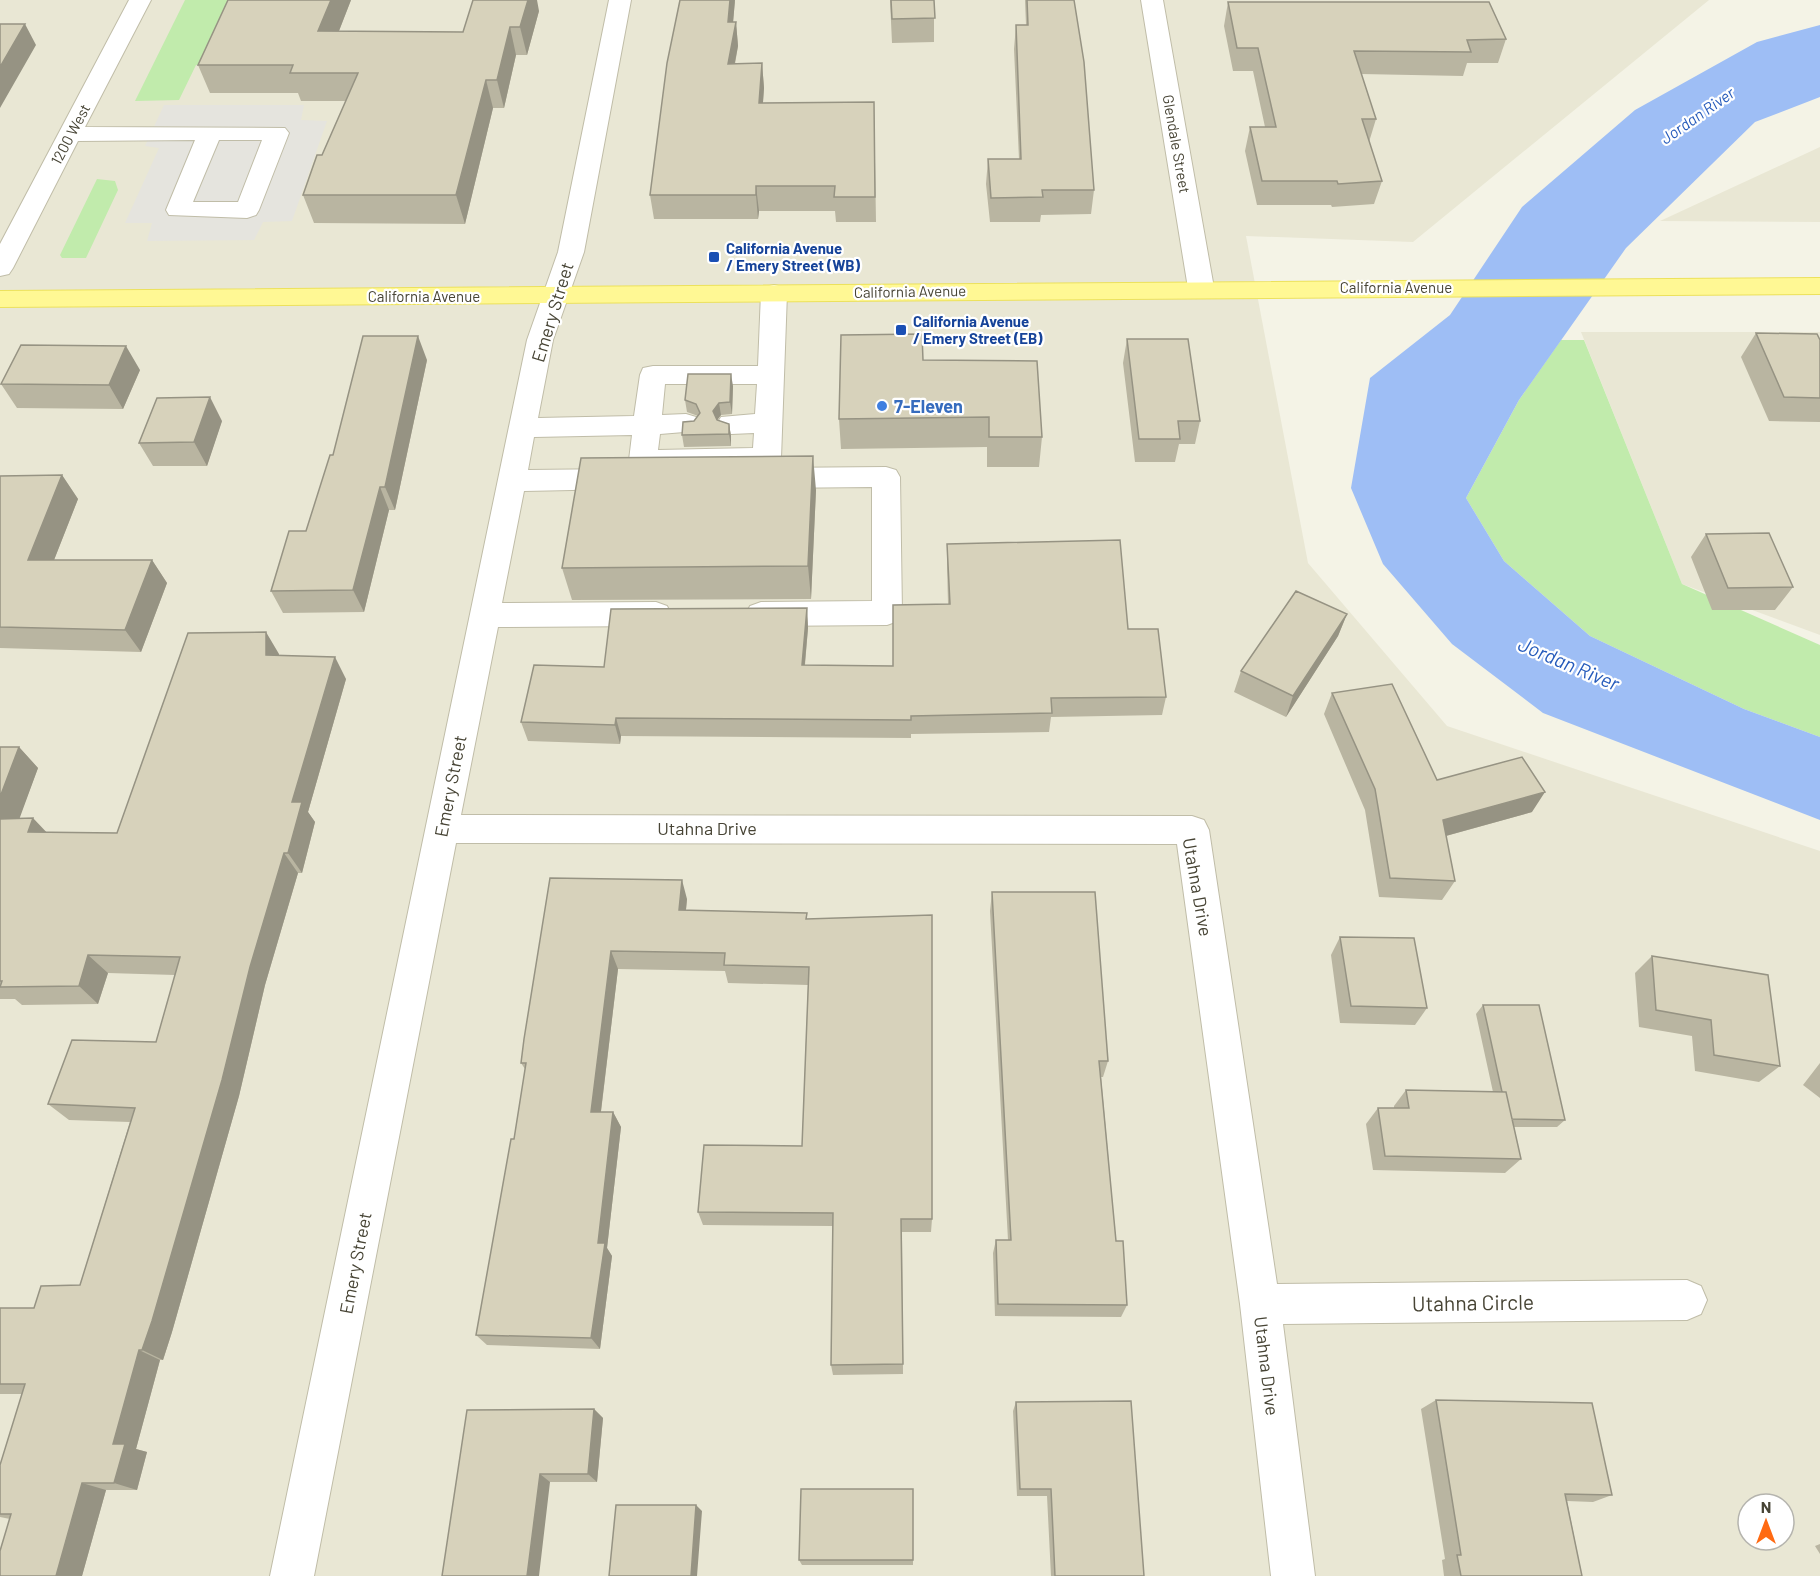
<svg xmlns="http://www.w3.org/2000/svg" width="1820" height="1576" font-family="Barlow,sans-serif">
	<rect width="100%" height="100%" fill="#f4f3e6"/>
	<path fill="#e9e7d4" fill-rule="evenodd" d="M0,0h1709l-296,242 -167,-6 62,327 139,163 373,125v725h-1820zM1748,1504h36v36h-36z
		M1820,147v75l-160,-1z
		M1581,332h239v303l-138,-51z"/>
	<path fill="#c1ebac" d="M185,0h45l-26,65h-8l-17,35 -44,1z
		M97,179l18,2 3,9 -32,68h-24l-2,-3z
		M1561,340h23l98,244 138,61v92l-76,-28 -154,-73 -86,-75 -38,-63 53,-98z"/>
	<path fill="#e5e4de" d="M164,105h140l-3,15 26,1 -35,100 -29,1 -9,18 -107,1 5,-18h-27l34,-75 -14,-2z"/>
	<path fill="#9ebef5" d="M1820,25v72l-65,25 -129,126 -107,152 -53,98 38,63 86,75 154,73 76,28v83l-277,-107 -91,-69 -69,-80 -32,-76 19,-110 80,-63 72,-108 113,-97 122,-68z"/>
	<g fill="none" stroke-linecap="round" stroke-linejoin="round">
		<defs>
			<path id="minor" d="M129,0h22l-66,127 200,1 4,5 -30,77 -3,5 -9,3 -78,-3 -3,-5 29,-70 -117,1 -65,127 -4,6 -9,2v-32zM219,140h43l-24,62h-45z
				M609,0h22l-47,252 -31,88 -15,78 96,-2 6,-41 3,-7 10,-2h105l3,-73 4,-6 9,-2 9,2 4,6 -6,165 -4,7 -10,3 -124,2 -10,-3 -4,-7 3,-25 -98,2 -6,33 92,-1 10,3 4,7 -4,7 -10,3 -96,2 -22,112 154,-1 11,4 4,8 -4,8 -11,4 -158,1 -37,188 731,1 12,4 5,10 68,454 410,-4 14,6 6,14 -6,14 -14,6 -404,4 32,252h-44l-31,-272 -63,-460 -721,-1 -142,733h-44l257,-1236 31,-88zM665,384h92l-2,30 -34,3 -4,7 4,7 10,3 23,-1 -1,15 -95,2 2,-16 36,-3 4,-7 -4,-7 -10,-3 -24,1z
				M1141,0h22l51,288 -4,6 -9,2 -9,-2 -4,-6z
				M886,467l10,3 4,7 2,136 -4,8 -11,4 -126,1 -11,-4 -4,-8 4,-8 11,-4 111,-1v-114l-101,1 -10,-3 -4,-7 4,-7 10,-3z"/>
			<path id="major" d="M1820,278v16l-1820,13v-16z"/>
		</defs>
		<use href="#minor" stroke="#c0bda8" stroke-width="2"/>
		<use href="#major" stroke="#ece15c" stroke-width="2"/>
		<use href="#minor" fill="#fff" fill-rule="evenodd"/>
		<use href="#major" fill="#fff894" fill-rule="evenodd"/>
	</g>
	<path fill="#b9b5a1" d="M351,0l-12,31 124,1 76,-21 -12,44h-11l-12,53h-11l-28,116 -151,-1 -11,-28 19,-40 24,-54h-45l-3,-8h-88l-12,-28z
		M735,0l-2,22h3l2,24 -3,18 27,-1 2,25 -1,15 111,-1 2,120h-40l-1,-11h-76l-1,8h-104l-4,-24z
		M890,0h44v42l-42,1z
		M1025,0h49l20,190 -3,24 -50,1 -1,7h-50l-4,-38 2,-25h31l-5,-110 2,-24h10z
		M1228,2l278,37 -8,24h-31l-4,13 -102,-2 15,45 -7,23 13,39 -8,23 -42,3 -1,-2h-74l-12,-54 5,-24h15l-12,-56h-20l-9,-45z
		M1756,333l64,7v82l-51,-1 -28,-64z
		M1127,339l73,82 -5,23h-16l-4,18h-40l-12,-99z
		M427,360l-32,150h-6l-25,102 -81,1 -12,-22 35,-60 27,-76z
		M923,360l119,77 -3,30h-52v-20l-146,2 -2,-30z
		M140,370l-17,39 -106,-1 -16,-24z
		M733,386l-1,28 -11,1 -4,5 12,4 2,12v10l-47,1 -2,-12 16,-19 -11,-4 -2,-12z
		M222,421l-15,45h-54l-14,-23z
		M62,475l16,24 -24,61h98l15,23 -26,69 -141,-4v-172z
		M816,490l-5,109 -239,1 -10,-32z
		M1706,534l87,53 -18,23h-63l-21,-53z
		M947,544l181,85 38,68 -4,18 -111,2 -2,15 -138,2v4l-290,-2 -1,8 -92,-3 -7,-19 83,-55 203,-59 1,20 -3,37 88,1 55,-62 -1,-40z
		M1347,614l-9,22 -52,81 -52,-25 7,-21z
		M279,654v1l67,24 -38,133 7,10 -13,51h-4l-33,112 -26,111 -67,236 -9,28h-3l-24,89 11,3 -10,38h-31l-24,86h-82l10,-57 -10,-2v-52l22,-71h-22v-86h34l46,-23 50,-163 -61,-2 -21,-16 108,-62 19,-67 -67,-2 -10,31 -76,1 -7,-6h-15v-252h19l19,21 -19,50 27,14 71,1z
		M1332,693l105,87 95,32 -86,24 9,45 -13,19 -63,-3 -14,-87 -41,-96z
		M550,878l137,21 -1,11 121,9 125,300 -1,13h-29l1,142 -70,1 -2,-10 2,-139 -130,-1 -5,-13 104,-66 6,-161 -80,-2 -3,-12 -107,-2 -17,143h12l8,15 -14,121 5,8 -12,93 -113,-4 -11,-10 38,-196 11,-70 -4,-6z
		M992,892l116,169 -5,16h-2l15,164 11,64 -6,12 -126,-1 -2,-63 3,-13h12l-18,-329z
		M1340,937l87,71 -12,17 -75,-2 -9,-68z
		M1652,956l128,110 -21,16 -64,-11 -3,-35 -53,-9 -4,-54z
		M1483,1005l82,115 -8,7h-43l7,32 -16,14 -132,-3 -7,-46 12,-16h16v-2l12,-16 87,2 -17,-78z
		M1820,1063v35l-17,-13z
		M1436,1400l176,95 -19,7 -26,-1 15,75h-138l-2,-16 3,-1 -24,-150z
		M1016,1402l128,174h-93l-4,-80h-30l-4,-85z
		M594,1409l9,9 -6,64h-47l-108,94z
		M913,1489v76h-111l-3,-5z
		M1820,1544v10l-5,-8z"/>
	<path fill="#969383" d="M331,0h20l-23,59 -10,-28z
		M528,0h9l2,11 -12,44 -7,-28z
		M730,0h5l-4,46 -3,-24z
		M736,22l2,24 -8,42 -2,-24z
		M25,24l11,21 -36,63v-41z
		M510,27l6,28 -12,53 -7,-28z
		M762,63l2,25 -3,40 -2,-25z
		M486,80l7,28 -28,116 -9,-29z
		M756,186l3,25 -1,8 -2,-24z
		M418,336l9,24 -32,150 -10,-23z
		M126,346l14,24 -17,39 -14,-24z
		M731,374l2,12 -1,28 -2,-12z
		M210,397l12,24 -15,45 -13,-24z
		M719,403l2,12 -6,8 -2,-12z
		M729,424l2,12v10l-2,-12z
		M813,456l3,34 -5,109 -3,-33z
		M62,475l16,24 -33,84 -17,-23z
		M380,487l9,23 -25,102 -11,-22z
		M152,560l15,23 -26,69 -16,-22z
		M807,608l1,20 -5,56 -1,-19z
		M1347,614l-9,22 -52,81 7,-21z
		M266,632l13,22v23l-13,-22z
		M335,657l11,22 -38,133 7,10 -13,51 -14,-20 4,-51z
		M616,718l5,18 -1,8 -5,-19z
		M19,747l19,21 -26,71 -12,-12v-30z
		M1545,792l-13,20 -101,28 12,-20z
		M33,818l19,20 -24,-6z
		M284,853l14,20 -33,112 -26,111 -67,236 -9,28 -21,-10 108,-383z
		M682,880l5,19 -3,30 -5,-19z
		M611,951l7,18 -19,158 -8,-15z
		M88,955l20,18 -10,31 -19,-18z
		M613,1112l8,15 -14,121 5,8 -12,93 -9,-11 7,-95z
		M139,1350l21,10 -24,89 11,3 -10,38 -23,-7 -1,-39z
		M594,1409l9,9 -6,64 -9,-8z
		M540,1474l10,8 -11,94h-12z
		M82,1483l24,7 -24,86h-26z
		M696,1505l6,6 -5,65h-6z"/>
	<path fill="#d7d2bb" stroke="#969383" stroke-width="1.5" d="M228,0h103l-13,31 145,1 10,-32h55l-8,27h-10l-13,53h-11l-30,115h-153l14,-40h5l36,-82h-68l3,-8h-95z
		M680,0h50l-2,22h8l-8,42 34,-1 -3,40 115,-1 1,95h-41l1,-11h-79v9h-106l17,-132z
		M891,0h43l1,18 -43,1z
		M1027,0h47l10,62 10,128h-52l1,7 -52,1 -3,-39h33l-5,-134h12z
		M1228,2h261l17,37 -39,1 4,12 -117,-1 22,68h-14l20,62 -44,3 -1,-3h-75l-12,-54h26l-18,-79h-21z
		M0,24h25l-25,43z
		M1756,333l61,1 3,6v58l-36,-1z
		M922,334l1,26 114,1 5,76h-53v-20l-150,2 2,-84z
		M363,336h55l-33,151h-5l-27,103 -82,1 18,-60h17l24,-76h3z
		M1127,339h61l12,82h-22l2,18h-41z
		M21,345l105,1 -17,39 -108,-1z
		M688,374h43l-1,28 -11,1 -6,8 4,9 12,4v10l-47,1 1,-13 11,-1 6,-8 -4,-9 -11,-4z
		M210,397l-16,45 -55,1 18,-45z
		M813,456l-5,110 -246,2 19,-110z
		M62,475l-34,85h124l-27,70 -125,-3v-151z
		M1769,533l24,54 -65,1 -22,-54z
		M1120,540l8,89h30l8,68 -115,1 1,15 -141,3v4l-295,-2 -1,7 -94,-3 13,-57 70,2 7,-58 196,-1 -5,57 91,1v-61l57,-1 -3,-60z
		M1296,591l51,23 -54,82 -52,-25z
		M266,632v23l69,2 -43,145h10l-14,51h-4l-34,114 -28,113 -70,241 -10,29h-3l-26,94h12l-11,39h-32l-26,93h-56v-25l11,-37h-11v-49l25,-81h-25v-76h34l7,-22 39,-1 55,-177 -87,-4 24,-64 84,2 24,-85 -92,-2 -9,31 -79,1 2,-6h-2v-162l33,-1 -5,14 89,1 71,-200z
		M1392,684l45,96 85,-23 23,35 -102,28 12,61 -65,-3 -15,-89 -43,-96z
		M0,747h19l-19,50z
		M550,878l132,2 -3,30 128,3 -1,6 126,-4v304h-31l2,145 -72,1 2,-152 -135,-1 6,-67 98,1 7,-179 -85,-2 1,-12 -114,-2 -20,161h22l-15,131h7l-14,95 -115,-3 35,-196h3l12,-76h-5l3,-24z
		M992,892h103l13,169h-9l17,180h7l4,64 -129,-1 -2,-64h15z
		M1340,937l74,1 13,70 -76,-2z
		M1652,956l116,19 12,91 -66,-11 -3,-35 -55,-10z
		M1483,1005h56l26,115 -53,-1 -6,-27h-4z
		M1406,1090l100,2 15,67 -136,-3 -7,-48h31z
		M1436,1400l156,3 20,92 -47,-1 17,82h-121l-4,-21h4z
		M1131,1401l13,175h-89l-4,-87h-31l-4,-87z
		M594,1409l-6,65h-48l-13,102h-85l25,-166z
		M801,1489h112v71h-114z
		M616,1505h80l-5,71h-82z"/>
	<g fill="#1a4fb4" stroke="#fff" stroke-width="2">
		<rect x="708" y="251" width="12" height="12" rx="3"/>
		<rect x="895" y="324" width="12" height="12" rx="3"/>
	</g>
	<circle fill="#3f7fe0" stroke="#fff" stroke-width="2" cx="882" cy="406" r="6"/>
	<g text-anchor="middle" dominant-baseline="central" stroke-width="4.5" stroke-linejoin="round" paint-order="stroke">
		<g font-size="15" fill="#474435" stroke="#fff">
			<text transform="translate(70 134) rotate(-62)">1200 West</text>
			<text transform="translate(1177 144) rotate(80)">Glendale Street</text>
			<text x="1396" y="287">California Avenue</text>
			<text transform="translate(910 291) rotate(-1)">California Avenue</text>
			<text x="424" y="296">California Avenue</text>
		</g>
		<g font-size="15" font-weight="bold" fill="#164399" stroke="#fff" text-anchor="start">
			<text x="726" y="248">California Avenue<tspan x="726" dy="17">/ Emery Street (WB)</tspan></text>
			<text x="913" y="321">California Avenue<tspan x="913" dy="17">/ Emery Street (EB)</tspan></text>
		</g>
		<g font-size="16" font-style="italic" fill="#265bbb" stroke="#fff">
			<text transform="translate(1697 115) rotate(-35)">Jordan River</text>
		</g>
		<g font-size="18" fill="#474435" stroke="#fff">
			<text transform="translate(552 312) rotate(-73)">Emery Street</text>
			<text transform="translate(450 786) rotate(-79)">Emery Street</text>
			<text x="707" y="828">Utahna Drive</text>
			<text transform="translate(1198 887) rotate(80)">Utahna Drive</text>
			<text transform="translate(355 1263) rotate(-79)">Emery Street</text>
			<text transform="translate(1267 1366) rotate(83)">Utahna Drive</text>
		</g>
		<g font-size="18" font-weight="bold" fill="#366cbe" stroke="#fff" text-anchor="start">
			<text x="894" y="406">7-Eleven</text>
		</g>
		<g font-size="20" font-style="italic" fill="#265bbb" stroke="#fff">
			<text transform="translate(1569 663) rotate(23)">Jordan River</text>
		</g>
		<g font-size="21" fill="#474435" stroke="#fff">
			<text transform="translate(1473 1302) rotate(-1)">Utahna Circle</text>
		</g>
	</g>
	<g transform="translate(1766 1522)"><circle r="28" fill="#ffffff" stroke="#b5b4ae" stroke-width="1.5"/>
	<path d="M0-4.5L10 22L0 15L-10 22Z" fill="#ff6a12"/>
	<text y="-9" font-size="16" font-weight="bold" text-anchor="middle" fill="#474435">N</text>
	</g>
</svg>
